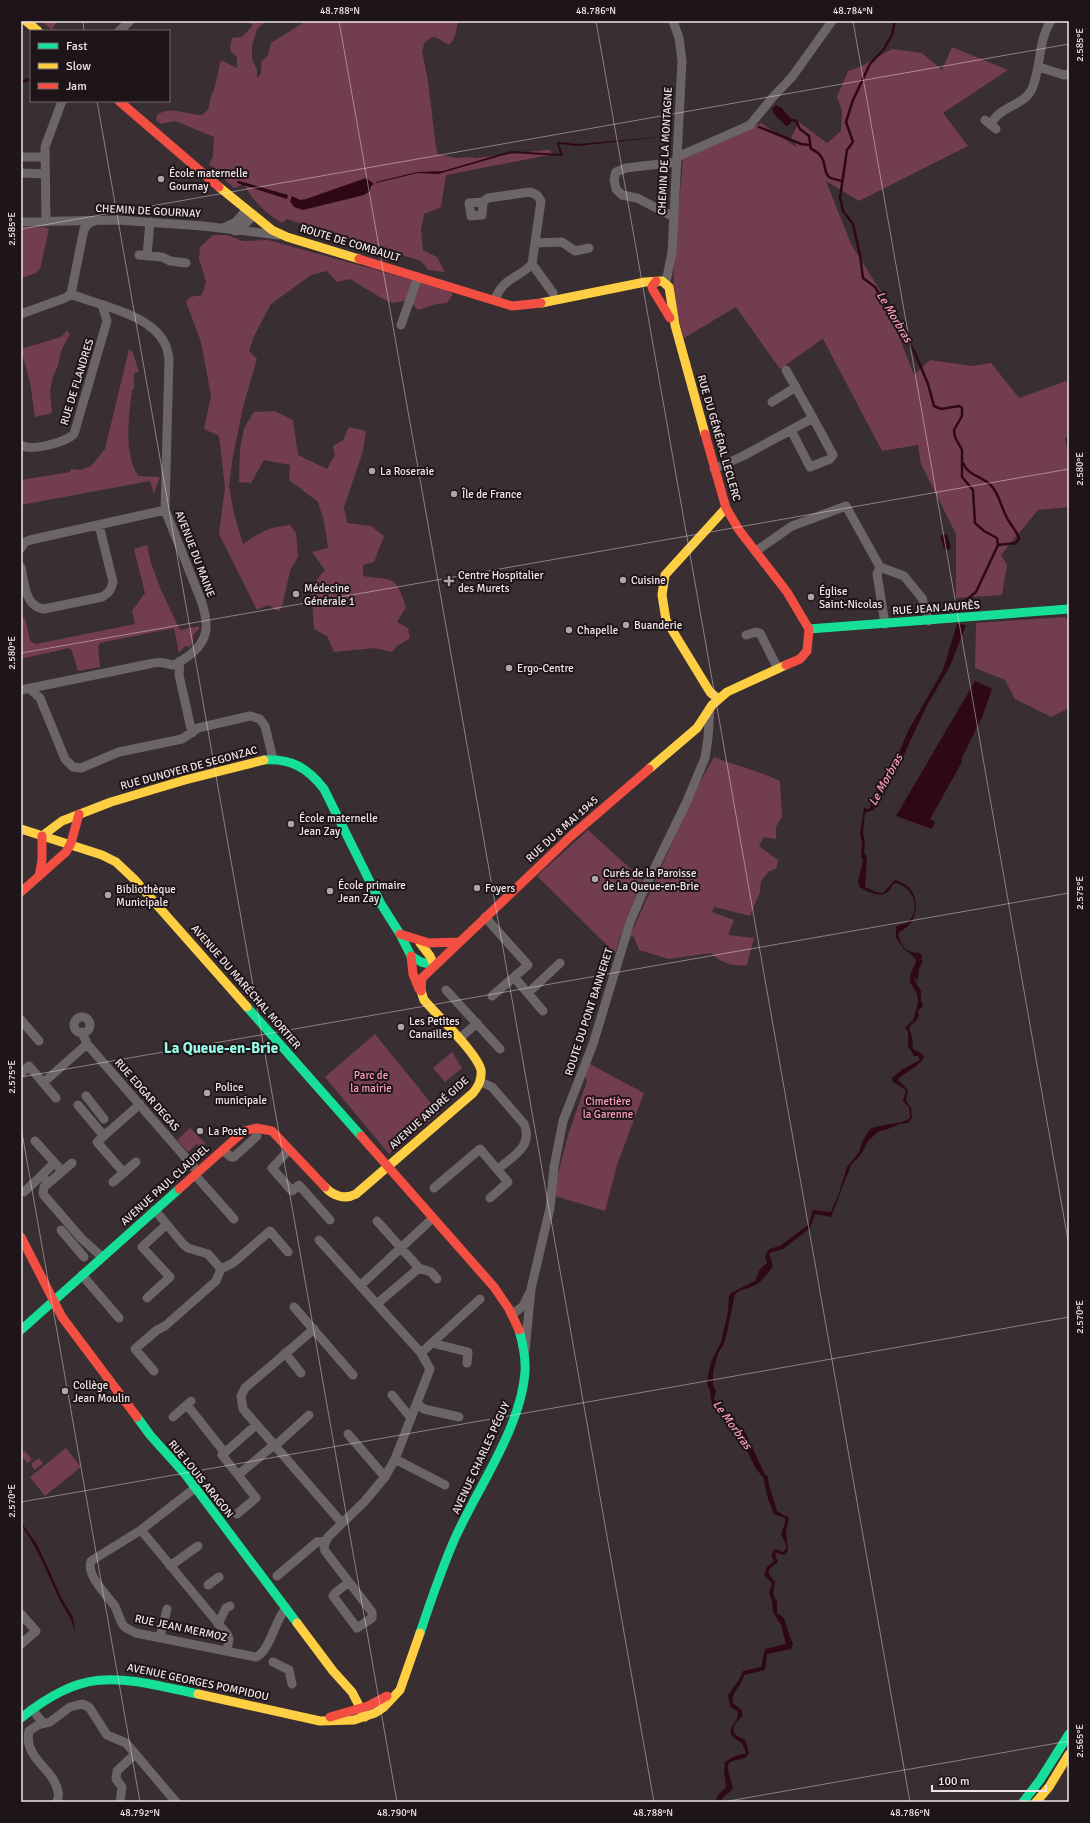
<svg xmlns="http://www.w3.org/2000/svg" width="1090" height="1823" font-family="Signika,sans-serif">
	<rect width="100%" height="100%" fill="#392e31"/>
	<path fill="#723e4f" d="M41,21h16l-5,9z
		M247,21h19l-9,8 -5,17v13l5,11v8c5,-4 5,-9 4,-16l7,-7 3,-12 35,-22h152l-3,15 -5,8c-7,0 -10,-7 -18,-7l-7,5 -3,9 6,30 8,67 2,6 18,4 16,-1 4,1 70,-8h4l2,3 -3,2 -103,20 -5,32 -17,7 -3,16 2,20 14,7 8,15 -17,-2 -7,-9 -42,-13 -8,3 -18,-7 -5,-7 -35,-9 -26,-9 -5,4c-17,-10 -29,-22 -38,-39l-10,4 -25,-24 4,-8 1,-19 -39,-16 -14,3 -5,-4 1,-5c15,-10 29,0 45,0l6,-5 3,-14 3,-7 5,-20 1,-7 3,-1 14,7v-11l-6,-5 -1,-5 2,-9 10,-1 11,-12z
		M952,47l56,23 -65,43 25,33 -109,55 -33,-20 25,63 32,51 31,80 16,-15 42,6 19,-3 28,35 50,-18v57l-4,1 4,21v48l-31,3 -37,45 6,10 -5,30 -46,3v-64l-35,-70 -3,-19 -36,6 -59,-112 5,-4 -48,34 -44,-62 -52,31 -11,-39 1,-40 9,-100 78,-36 37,25 -7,-10 8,-16 28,21 14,-12 1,-21 -5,-13 11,-26 12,-4 32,-18 30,4 20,17z
		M21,227h22l6,2 -9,40 -4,4 -15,5z
		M213,235h13l17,6 25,-1 177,49 8,5 -6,9 -11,1 -18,6 -9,-10 -16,3 -10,-4 -33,-20 -13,3 -10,-11 -16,4 -40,29 -17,32 -5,15 8,8 -14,48 -10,49 -4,30 5,28 9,30c17,-12 26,-17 47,-19l6,8 2,24 -8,14 -8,36 -4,4 -10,-6 -11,5 -38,-76 6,-46 -6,-52 -15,-7 7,-33 -10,-54 -15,-40 4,-5 12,-2 4,-14 -7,-22 1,-12z
		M67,331l3,3 -9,17 -3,15 -5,10 -3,15 2,22 -17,4 -5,-35 -9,-33 40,-12z
		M129,349l4,4 6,19 -5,1v16l-2,1c-3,28 -9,60 6,86l22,1 -6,17 -4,-13 -129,24v-25l49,-8 1,-3 9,1 11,-4 14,-17z
		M275,411l18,9 5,35 29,14 8,-14 -2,-9 10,-6 6,-13 17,4 -3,20 -19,56 3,16 24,3 13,10 -10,26 -11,3v11c31,5 32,-2 43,31l-9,15 11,6 2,10 -13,8 -5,6 -18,-4 -40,4 -7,-16 -13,-7 -3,-42 14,-17 -13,-18 16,-4 -4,-27 -6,-19 -29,-22 1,-15 -26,-5 -13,23 -12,-1 1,-33 4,-21 10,-16z
		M147,545l4,18 10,27 19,40 19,-4v3l-6,6v7l-3,5 -5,-1 -6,7 -5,-25 -74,15 -2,4 2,20 -22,4 -6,-20 -3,-3 -48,11v-40l4,-1 5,23 6,3 99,-20 -3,-13 13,-18 -11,-44z
		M1065,617l4,4v87l-18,9 -36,-18 -10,-19 -30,-12 1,-45z
		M714,757c22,9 45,14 66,24l2,36 -6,10v12l-12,-2 -5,9 19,14 -2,9 -7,2 -8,10 -1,11 -10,24 -36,-9 -2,5 22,8 -6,15 26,3 -7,27c-13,2 -26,-2 -36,-12l-42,6 -30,-9 -5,-13 -4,-1 69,-152z
		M588,830l55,50 -18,42 -10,31 -78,-77z
		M375,1034l64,79 -50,41 -64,-77z
		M452,1052l10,16 -17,14 -12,-14z
		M588,1063l56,30 -27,72 -12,46 -50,-15v-10l13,-51 19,-54 -3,-7z
		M190,1128l16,16 -5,4 -4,-4 -9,8 -11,-12z
		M66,1448l15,19 -36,29 -15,-19z
		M25,1451l7,9 -5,3 -6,-8z
		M39,1458l4,6 -9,6 -3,-6z"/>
	<path fill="#2f0818" d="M776,105l3,2h2l11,13 -2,4 -4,2 -12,-12 -2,-5z
		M669,136l-91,10 -19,-2 4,12 -52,-3 -73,21 -20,-1 -42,10v-1l41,-10 26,-1 68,-20 49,3 -3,-12 21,2z
		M366,178l8,6 -3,2 -1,5 -6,4 -61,15 -9,-3 -4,-6 2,-5 8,4 6,-1z
		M238,181h1l49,14 -1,4 -50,-16z
		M947,534l4,13 -2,3 -5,-1 -4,-13z
		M957,624l9,1 -16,41 -25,43 -23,50 -26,48 -3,3 -8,3 -2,20 2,8 -1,11 3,7 -2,28 11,5 7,1 12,-13c6,2 13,5 16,10 10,13 4,36 -11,41l-2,4c5,14 8,17 22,18l2,3 -1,3 2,2 -4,7 -1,11 -2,1 -1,-3 -1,2 7,12v9l2,6 -5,5c3,10 -5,10 -9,17l3,9 1,12 8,4 3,4c-4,10 -19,14 -26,23l10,10 -2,10 5,8 1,10 -4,5 -9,1 -11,5 -9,2 -11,10 -6,12 -11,12 -20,52 -16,-3 -5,14 -27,21 -14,4 4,13c-4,6 -13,18 -20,20 -6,3 -12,3 -18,8l-9,43 -3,9 -5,7 -5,20v12l3,6 -2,8 31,33 20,43 3,1 1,9 8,26 12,7 -3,14 2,19 -4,4 -8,-2 -1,2 3,7c-12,9 -12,9 -3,20l-2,12 4,8v11l7,5 9,27 -2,4 -24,5 -2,16 -21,5c-1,9 -14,19 -11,28 5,5 11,6 9,14 -5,3 -12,13 -6,18 2,2 6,3 9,5l4,13 -4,5 -13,3 -4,3v5l5,20 -10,8 -3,5h-5l4,-8 7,-7 -2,-17 1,-8 8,-5 13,-4 -4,-10c-23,-13 -5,-14 -4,-31l-8,-6 -2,-11 11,-15 4,-9 18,-4 4,-18 21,-5 -5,-19 -8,-13 -1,-11 -3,-8 3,-10 -8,-8 3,-8 7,-6 -3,-6 4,-6 8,3 3,-3v-5l-5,-10 5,-14 -1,-2 -7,-2 -4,-2 -6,-15 -5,-22 -7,-8 -18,-36 -8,-12 -12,-10 -7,-10 -1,-10 -3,-7 1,-8 3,-14 10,-20 7,-30 1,-16 2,-3 24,-12 5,-12 7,-6 -2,-7 4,-7 11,-3 29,-22 4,-14 18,2 8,-19 8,-26 12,-15 3,-10 8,-13c12,-6 29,-3 40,-11l-1,-11 -6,-6 3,-11 -13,-8 -1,-4 11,-9 17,-9 -2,-4h-4l-6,-10v-15l-3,-3 8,-8 5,-17 -1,-9 -7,-12v-7l6,-13v-3l-12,-10 -8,-11v-11c5,-3 10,-2 14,-7 11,-14 2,-33 -14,-37 -5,1 -3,3 -6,7 -9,10 -23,1 -31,-3l-1,-6 5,-20 -2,-5 1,-14 -2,-8 4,-26 5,1 26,-47 13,-31 35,-61z
		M975,681l17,8 -9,26 -22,45 1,2 -32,57 5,3 -3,7 -36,-13z
		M21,1522l17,24 24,53 11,18 2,16c-3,-17 -12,-24 -18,-39 -11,-24 -20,-47 -36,-69z"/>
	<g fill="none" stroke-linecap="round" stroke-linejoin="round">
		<path stroke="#2f0818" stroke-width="2.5" d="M895,21l-3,14 -8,14 -14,15 -17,36 -7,22 7,20 -6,8 -7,48 3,13 10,13 7,31 3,23 12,9 40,66 13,31 6,22 7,3 18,-3 3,2v8l-8,14 1,7 7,13v27l11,13 2,33 9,8 13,7 1,7 -22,47 -17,14 -2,7
			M21,82l9,-3
			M792,120l4,1 4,8 9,7 2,13c18,7 11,23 18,28 4,2 9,3 13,4
			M759,127l42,17 9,1
			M963,463c5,12 15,12 24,19 13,9 14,29 23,41 3,5 8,10 9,16l-3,4 -18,2"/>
		<path stroke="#6b6567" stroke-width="9" d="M119,31l11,-10
			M1039,67l25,8 5,-1
			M985,120l11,9
			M991,125c2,-4 4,-8 7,-10 11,-10 27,-12 34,-26 9,-21 6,-49 19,-68
			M21,157h24
			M677,157l73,-32 22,-27 20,-21 40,-56
			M21,173l24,1
			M483,202l5,-4 42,-6 7,3 4,6 -9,63c-14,15 -30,14 -37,36
			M483,202l-1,13 -11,1 -2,-13z
			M674,217l-37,-19 -15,-3 -6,-6 -2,-10 2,-7 10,-4 51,-6
			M21,222l96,-2 86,6 76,9
			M46,222l-1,-75 17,-46
			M223,228l13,-6 10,-12
			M235,231l6,-3 12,-12
			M535,243l27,-1 13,9 14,-3
			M139,255l23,2 8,4 16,2
			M147,256l3,-34
			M532,264l21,29
			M666,282l6,-30 10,-191 -3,-23 -6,-17
			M71,294l13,-65 5,-6 6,-2
			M21,314l44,-16 6,-4
			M401,325l17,-48
			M786,370l27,48
			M772,402l24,-15
			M21,445c10,7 45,-3 53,-11l33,-113 -5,-16
			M714,469l29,-13 48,-26 19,37 20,-8 3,-4 -20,-37 -22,12
			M21,548l4,-6 5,-2 135,-30
			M756,551l36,-25 54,-20 34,61 24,9 18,22 7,23
			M21,567c3,15 4,40 23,42l58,-12c7,-4 9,-7 11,-15l-14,-57
			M880,567l-3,7 8,50
			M746,635l10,-3 4,1 18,36
			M180,661l-1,14 13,58
			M29,688l11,10 25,61 8,8 8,1 38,-16 63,-13 16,-11 52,-12 10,3 5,7 8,33
			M21,690l128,-26c4,-1 10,-2 15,-1 3,0 6,2 9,2 5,-1 10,-5 14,-8 23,-16 22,-33 14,-57l-36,-90 4,-151c-1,-4 -1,-10 -4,-15 -14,-30 -65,-38 -94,-50
			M485,917l43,48 -36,31
			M514,977l29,34
			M446,990l54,59
			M528,993l32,-30
			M74 1025a8 8 0 1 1 16 0a8 8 0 1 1-16 0Z
			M21,1020l18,21
			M82,1032l5,12 111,128
			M459,1039l18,-16
			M21,1073l8,-7 27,32
			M481,1082l11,5 32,37c10,22 -12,33 -26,45
			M43,1083l44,-39
			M86,1096l18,23
			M78,1105l26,31
			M35,1141l27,30
			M223,1150l8,7h3l23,-21
			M289,1150l-17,18 20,23 7,-6 31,35
			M72,1163l-28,24 -1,7 38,44 21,19
			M124,1173l-27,-31 43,-38
			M42,1175l8,-8
			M195,1175l39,44
			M113,1182l23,-20
			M434,1188l46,-39 28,33 -18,16
			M24,1192l18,-17 6,8
			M155,1210l28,34 5,4 20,6 13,15
			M377,1221l42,47 -41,35
			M61,1230l23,27
			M319,1240l102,113 9,16 -35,90 -10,18 -21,25 -36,35 -4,9 1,5 47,61v6l-15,10 -24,-32 2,-3 14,-11
			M419,1268l12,4 6,7
			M82,1275l37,43
			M361,1285l72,-67
			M147,1298l23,-21 -28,-30 24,-22
			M294,1307l59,68
			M513,1314l10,-8 6,-12
			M314,1329l-69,59 -4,8 2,13 99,114
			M432,1343l36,9 -1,11
			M525,1351l6,-62 19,-81 4,-41 9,-46 30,-77 37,-122 12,-28 45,-93 18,-43 3,-20 2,-30
			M285,1353l16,20
			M421,1353l59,-54
			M154,1371l-19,-22 22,-19 8,-4 51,-45 5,-12 12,-6 37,-32 18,21
			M392,1395l19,23
			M417,1404l7,5 35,8
			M187,1405l38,48
			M173,1417l18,-16
			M256,1425l-34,30 16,20 36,-30
			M348,1434l37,43
			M275,1446l34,-31
			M395,1459l50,26
			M195,1488l-54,42 -50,31c-5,14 15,33 23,44 4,6 5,14 9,20 3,4 8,5 13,8l120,24c14,-6 19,-37 30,-49
			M237,1514l19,-16 -18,-23
			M141,1530l86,104 2,5 -2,12
			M170,1566l28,-20
			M277,1576l40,-34 8,-1
			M208,1585l11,-8
			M21,1614l15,17 -15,13
			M218,1624l8,-16 4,-2
			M160,1637l7,-28
			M273,1662l16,8 3,14
			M32,1709l11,14
			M57,1802c1,-3 2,-7 1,-10 -3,-23 -35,-33 -29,-61l9,-6 12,-3 20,-15 12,-3 7,3 18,28 19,8 50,59
			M120,1802l2,-15 -6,-8 1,-8 18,-17"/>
		<path stroke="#16e098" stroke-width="9" d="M809,629l260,-20
			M264,760c27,-2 44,8 60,29l57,115 19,30 11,22 10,6 13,3
			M247,1007l114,129
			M21,1330l158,-141
			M137,1417l13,18 35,39 112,149
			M420,1633c11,-33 22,-66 36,-97 23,-50 65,-109 69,-164 1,-14 -2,-28 -6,-42
			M21,1718c67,-54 100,-40 177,-24
			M1023,1802l17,-22 29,-46"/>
		<path stroke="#ffcf43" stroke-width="9" d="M26,21l12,10
			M219,187l53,43 15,7 72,22
			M541,303l104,-21 17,-1 7,6 6,38 30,109
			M718,699l-8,-7 -44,-72 -4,-25 3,-20 61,-67
			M649,769l48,-41 15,-23 15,-13 59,-27
			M21,829l81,26 14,7 18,17 113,128
			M42,836l20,-15 49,-19 74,-22 79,-20
			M420,943l10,13 4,9
			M325,1187c8,9 20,13 31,7l117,-101c6,-7 9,-14 8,-23 -4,-17 -44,-55 -57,-70l-3,-9
			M297,1623l36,48 19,21 13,25
			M198,1694l122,27 34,-1 21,-7 9,-6 16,-17 20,-57
			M1036,1802l13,-15 20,-33"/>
		<path stroke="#f24e42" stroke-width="9" d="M119,101l100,86
			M359,259l153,47 29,-3
			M656,281l-4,6 1,3 17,28
			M705,434l21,74 13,22 48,62 22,37 -2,22 -7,8 -14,6
			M39,876l3,-16v-24
			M21,892l45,-40 5,-9 8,-29
			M400,934l29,9 30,-1
			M411,956l2,18 6,15
			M421,991l1,-13 148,-141 79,-68
			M361,1136l133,151 15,22 10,21
			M179,1189l65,-58 12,-3 16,3 53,56
			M21,1237l41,80 75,100
			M330,1717l38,-11 19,-10"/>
	</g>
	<path fill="none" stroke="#f2e5e8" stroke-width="1" stroke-opacity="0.45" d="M83,21l1,10M339,21l315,1781M596,21l314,1781M853,21l216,1225M97,101l300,1701M21,229l1048,-185M21,653l1048,-184M21,1077l1048,-184M21,1127l119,675M21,1502l1048,-185M723,1802l346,-61"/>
	<g fill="#b1a5a8" stroke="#1e1518" stroke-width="1.5">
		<circle cx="161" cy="179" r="4"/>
		<circle cx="372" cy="471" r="4"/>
		<circle cx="454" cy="494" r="4"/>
		<circle cx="623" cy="580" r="4"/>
		<path d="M447 575h4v4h4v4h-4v4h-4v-4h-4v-4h4z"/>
		<circle cx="296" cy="594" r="4"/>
		<circle cx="811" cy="597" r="4"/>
		<circle cx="626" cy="625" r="4"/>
		<circle cx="569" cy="630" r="4"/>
		<circle cx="509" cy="668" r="4"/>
		<circle cx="291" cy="824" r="4"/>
		<circle cx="595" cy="879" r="4"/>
		<circle cx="477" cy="888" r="4"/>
		<circle cx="330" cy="891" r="4"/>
		<circle cx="108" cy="895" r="4"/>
		<circle cx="401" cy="1027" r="4"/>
		<circle cx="207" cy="1093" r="4"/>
		<circle cx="200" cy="1131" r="4"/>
		<circle cx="65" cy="1391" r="4"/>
	</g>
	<g text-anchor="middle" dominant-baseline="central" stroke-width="4" stroke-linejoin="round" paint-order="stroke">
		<g font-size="11" fill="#f2e5e8" stroke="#1e1518">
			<text transform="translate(665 151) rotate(-87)">CHEMIN DE LA MONTAGNE</text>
			<text transform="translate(148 211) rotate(3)">CHEMIN DE GOURNAY</text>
			<text transform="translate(350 243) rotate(17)">ROUTE DE COMBAULT</text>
			<text transform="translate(77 382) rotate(-73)">RUE DE FLANDRES</text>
			<text transform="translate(719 438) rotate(74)">RUE DU GÉNÉRAL LECLERC</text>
			<text transform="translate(195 554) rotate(69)">AVENUE DU MAINE</text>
			<text transform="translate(936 608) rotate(-4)">RUE JEAN JAURÈS</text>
			<text transform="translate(189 768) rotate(-15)">RUE DUNOYER DE SEGONZAC</text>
			<text transform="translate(562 829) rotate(-42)">RUE DU 8 MAI 1945</text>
			<text transform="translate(246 987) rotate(49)">AVENUE DU MARÉCHAL MORTIER</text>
			<text transform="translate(589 1012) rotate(-72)">ROUTE DU PONT BANNERET</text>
			<text transform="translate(147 1095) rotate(49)">RUE EDGAR DEGAS</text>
			<text transform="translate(429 1113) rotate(-42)">AVENUE ANDRÉ GIDE</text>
			<text transform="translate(165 1185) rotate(-42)">AVENUE PAUL CLAUDEL</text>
			<text transform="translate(481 1458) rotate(-65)">AVENUE CHARLES PÉGUY</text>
			<text transform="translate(201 1479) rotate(51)">RUE LOUIS ARAGON</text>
			<text transform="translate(181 1628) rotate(12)">RUE JEAN MERMOZ</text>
			<text transform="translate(198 1682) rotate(12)">AVENUE GEORGES POMPIDOU</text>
		</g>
		<g font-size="11" fill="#f2e5e8" stroke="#1e1518" text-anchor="start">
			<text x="169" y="173">École maternelle<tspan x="169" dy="13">Gournay</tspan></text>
			<text x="380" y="471">La Roseraie</text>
			<text x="462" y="494">Île de France</text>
			<text x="458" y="575">Centre Hospitalier<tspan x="458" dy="13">des Murets</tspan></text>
			<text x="631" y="580">Cuisine</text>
			<text x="304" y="588">Médecine<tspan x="304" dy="13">Générale 1</tspan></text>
			<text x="819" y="591">Église<tspan x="819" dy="13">Saint-Nicolas</tspan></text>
			<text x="634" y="625">Buanderie</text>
			<text x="577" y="630">Chapelle</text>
			<text x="517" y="668">Ergo-Centre</text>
			<text x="299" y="818">École maternelle<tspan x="299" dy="13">Jean Zay</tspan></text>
			<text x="603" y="873">Curés de la Paroisse<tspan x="603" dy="13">de La Queue-en-Brie</tspan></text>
			<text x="338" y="885">École primaire<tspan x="338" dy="13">Jean Zay</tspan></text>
			<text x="485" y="888">Foyers</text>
			<text x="116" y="889">Bibliothèque<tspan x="116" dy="13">Municipale</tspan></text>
			<text x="409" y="1021">Les Petites<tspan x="409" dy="13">Canailles</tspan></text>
			<text x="215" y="1087">Police<tspan x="215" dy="13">municipale</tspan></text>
			<text x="208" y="1131">La Poste</text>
			<text x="73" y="1385">Collège<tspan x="73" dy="13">Jean Moulin</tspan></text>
		</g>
		<g font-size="11" fill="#fd9ebd" stroke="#1e1518">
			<text x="371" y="1075">Parc de<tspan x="371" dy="13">la mairie</tspan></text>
			<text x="608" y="1101">Cimetière<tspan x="608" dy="13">la Garenne</tspan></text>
		</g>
		<g font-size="12" font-style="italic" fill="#fd9ebd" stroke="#1e1518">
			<text transform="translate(894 317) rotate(59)">Le Morbras</text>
			<text transform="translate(886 780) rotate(-61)">Le Morbras</text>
			<text transform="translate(732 1425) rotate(54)">Le Morbras</text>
		</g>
		<g font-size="15" font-weight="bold" fill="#96fbe6" stroke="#1e1518">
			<text x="221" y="1048">La Queue-en-Brie</text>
		</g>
	</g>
	<rect width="1090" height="1823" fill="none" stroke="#1e1518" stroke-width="44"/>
	<rect x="30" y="30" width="140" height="72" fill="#1e1518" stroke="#73686b"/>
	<rect x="38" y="43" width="20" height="6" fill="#16e098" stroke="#73686b"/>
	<text x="66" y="50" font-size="12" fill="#f2e5e8">Fast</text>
	<rect x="38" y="63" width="20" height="6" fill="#ffcf43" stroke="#73686b"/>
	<text x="66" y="70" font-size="12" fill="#f2e5e8">Slow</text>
	<rect x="38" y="83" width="20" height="6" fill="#f24e42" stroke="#73686b"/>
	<text x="66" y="90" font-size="12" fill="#f2e5e8">Jam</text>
	<path d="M932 1785v6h114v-6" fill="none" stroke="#f2e5e8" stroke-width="2"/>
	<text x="938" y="1785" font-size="12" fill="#f2e5e8" stroke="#1e1518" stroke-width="3" paint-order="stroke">100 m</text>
	<rect x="22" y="22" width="1046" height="1779" fill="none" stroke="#f2e5e8" stroke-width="1.5"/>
	<g font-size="10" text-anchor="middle" fill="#f2e5e8">
		<text x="340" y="14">48.788°N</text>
		<text x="596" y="14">48.786°N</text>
		<text x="853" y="14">48.784°N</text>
		<text transform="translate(1079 45) rotate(-90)" y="4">2.585°E</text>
		<text transform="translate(11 229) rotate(-90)" y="4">2.585°E</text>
		<text transform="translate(1079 469) rotate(-90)" y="4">2.580°E</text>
		<text transform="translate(11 653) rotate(-90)" y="4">2.580°E</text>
		<text transform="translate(1079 893) rotate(-90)" y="4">2.575°E</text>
		<text transform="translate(11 1077) rotate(-90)" y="4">2.575°E</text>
		<text transform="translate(1079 1317) rotate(-90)" y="4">2.570°E</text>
		<text transform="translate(11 1501) rotate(-90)" y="4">2.570°E</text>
		<text transform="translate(1079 1741) rotate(-90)" y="4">2.565°E</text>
		<text x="140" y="1816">48.792°N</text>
		<text x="397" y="1816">48.790°N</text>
		<text x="653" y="1816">48.788°N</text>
		<text x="910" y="1816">48.786°N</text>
	</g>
</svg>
